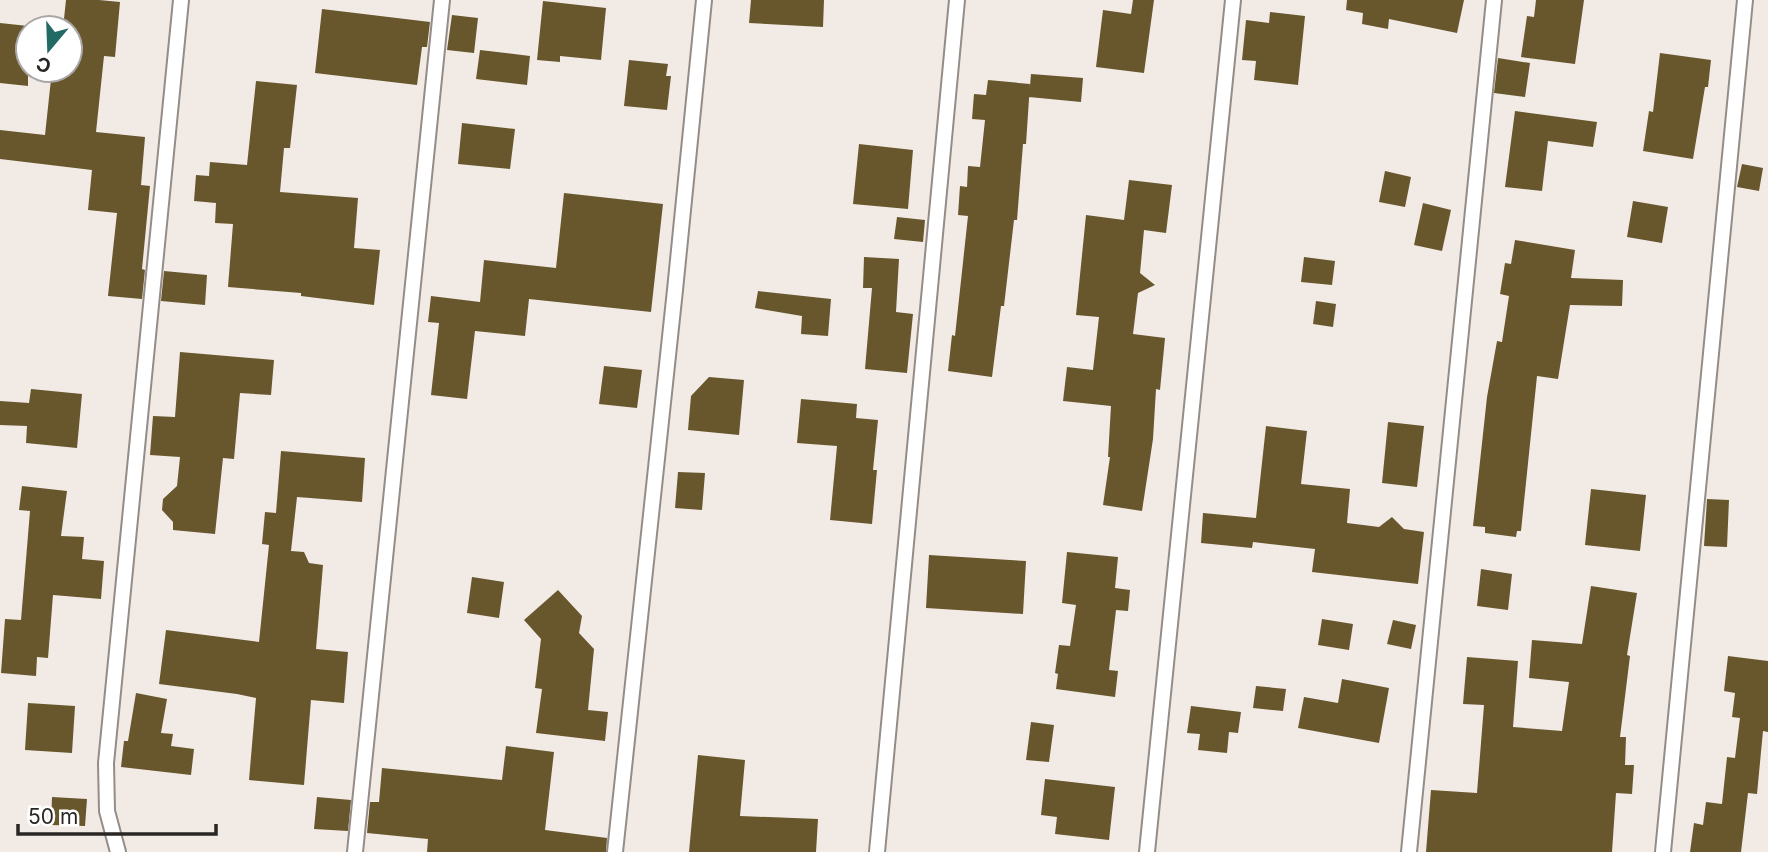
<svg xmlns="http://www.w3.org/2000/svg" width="1768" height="852" font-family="Inter,sans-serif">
	<rect width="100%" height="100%" fill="#f2ebe5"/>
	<path fill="#68562d" d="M66,0h33l21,2 -5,55 -11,-1 -8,76 49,5 -4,48 9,1 -8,83 3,1 -3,29 -34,-3 9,-83 -29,-3 4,-40 -92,-11v-29l45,5 7,-65h18v-42h-7z
		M751,0h73l-1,27 -74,-4z
		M1133,0h21l-10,73 -48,-6 7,-57 28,4z
		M1347,0h117l-7,33 -68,-14 -1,10 -26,-5 1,-11 -17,-3z
		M1536,0h48l-9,64 -54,-7 6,-41 7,1z
		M543,1l63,7 -5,52 -41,-4v6l-23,-2z
		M322,9l108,13 -3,25h-5l-5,38 -102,-12z
		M1270,12l35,4 -7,69 -44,-5 2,-19 -14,-1 4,-40 23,3z
		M452,15l26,3 -4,35 -27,-3z
		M0,23l28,3v60l-28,-3z
		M480,50l50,6 -3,29 -51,-6z
		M1660,53l51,7 -3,27h-3l-12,72 -50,-8 6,-40 4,1z
		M1498,58l32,5 -5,34 -31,-4z
		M629,60l39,4 -2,12h5l-4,34 -43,-4z
		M1031,74l52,4 -2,24 -52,-5z
		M988,80l42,4 -4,60h-3l-6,76h-3l-10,86h-3l-9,71 -44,-6 4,-36 3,1 13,-120 -10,-1 2,-29 7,1 1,-21 12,1 5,-47 -13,-1 2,-25 12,1z
		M256,81l41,4 -7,63h-6l-4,44 78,6 -4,50 26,2 -6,55 -73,-9v-3l-73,-6 5,-63 -18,-1 1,-20 -22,-2 2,-26 13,1 1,-14 37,3z
		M1515,111l82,11 -4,25 -45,-6 -6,50 -37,-4z
		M462,123l53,6 -5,40 -52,-5z
		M859,144l54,6 -5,59 -55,-5z
		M1742,164l21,4 -4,23 -22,-4z
		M1385,171l26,6 -6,30 -26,-5z
		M1129,180l43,5 -6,48 -22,-3 -4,43 15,12 -17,8 -5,41 32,4 -5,52 -4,-1 -3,50 -11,72 -39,-6 7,-48h-2l3,-51 -48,-5 4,-34 26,3 6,-53 -23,-2 10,-100 38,5z
		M564,193l99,11 -12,108 -122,-13 -4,37 -50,-5 -8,68 -36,-4 8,-72 -11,-1 3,-26 49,6 4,-42 72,8z
		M1633,201l35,6 -6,36 -35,-6z
		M1423,203l28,7 -9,41 -28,-6z
		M897,217l28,3 -2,22 -29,-3z
		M1515,240l60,10 -4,28 52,2 -1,26 -52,-1 -12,74 -21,-3 -16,155h-4l-1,6 -31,-4v-6l-12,-1 14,-129 10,-56 5,1 7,-46 -9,-2 5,-31 6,1z
		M864,257l35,2 -3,53 17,2 -6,59 -42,-4 7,-81h-9z
		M1304,257l31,4 -3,24 -31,-3z
		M164,271l43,4 -2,30 -44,-4z
		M758,291l73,8 -3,37 -27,-2 1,-18 -47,-8z
		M1316,301l20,3 -3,23 -20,-3z
		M180,352l94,8 -3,35 -31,-2 -6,66 -11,-1 -8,76 -42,-4v-8l-11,-12 1,-11 14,-13 3,-29 -30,-2 3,-39 22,1z
		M604,366l38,4 -5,38 -38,-4z
		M709,377l35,3 -5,55 -51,-5 3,-34z
		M31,389l51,5 -5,54 -51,-5 1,-17 -27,-1v-24l29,2z
		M801,399l56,5 -1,14 22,2 -5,50h4l-5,54 -42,-4 7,-74 -40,-3z
		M1388,422l36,4 -7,61 -35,-4z
		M1266,426l41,5 -6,53 49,5 -3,34 32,4 13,-10 12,12 20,3 -6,52 -106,-12 3,-23 -62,-7 -1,6 -51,-5 2,-30 53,5z
		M281,451l84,7 -3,44 -65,-5 -6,54 13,1 5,11 14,2 -7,84 32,3 -4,51 -33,-3 -7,85 -55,-5 7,-82 -19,-4 -78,-10 7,-54 93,12 10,-97 -7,-1 3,-32 11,1z
		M678,472l27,1 -3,37 -27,-2z
		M22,486l45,5 -6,45 23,1 -2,22 22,2 -3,38 -48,-4 -5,63 -11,-1 -1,19 -35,-3 4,-54 16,1 9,-109 -11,-1z
		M1591,489l55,6 -6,56 -55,-6z
		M1707,499l22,1 -2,47 -23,-1z
		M1067,552l51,5 -3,31 15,2 -2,21 -12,-1 -7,60 9,1 -3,26 -59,-8 2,-15 -3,-1 4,-28 11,1 6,-41 -14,-2z
		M929,555l97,6 -3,53 -97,-6z
		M1481,569l31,5 -4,36 -31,-4z
		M472,577l32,5 -5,36 -32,-5z
		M1591,586l46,7 -10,62 3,1 -10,81h6l-1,28h9l-2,29 -16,-1 -4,59h-186l5,-62 46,3 7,-88 -21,-1 4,-47 51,4 -5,66 49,4 7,-49 -40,-4 3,-38 50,4z
		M558,590l24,26 -3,17 15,16 -6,61 20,2 -3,29 -69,-8 6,-44 -7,-1 6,-49 -17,-19z
		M1322,619l31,5 -4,26 -31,-5z
		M1393,620l23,5 -5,24 -24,-5z
		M1728,656l40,5v71l-5,-1 -6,63 -9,-1 -7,59h-51l4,-29 9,2 3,-23 16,2 5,-47 8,1 5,-40 -8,-1 3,-24 -11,-2z
		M1342,679l47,9 -10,55 -81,-15 6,-31 34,6z
		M1256,686l30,3 -3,22 -30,-3z
		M136,693l31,6 -6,34 12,1 -2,12 23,3 -3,26 -70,-8 3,-26h4z
		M28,703l47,3 -3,47 -47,-3z
		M1191,706l50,6 -3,21 -9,-1 -2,21 -29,-3 2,-16 -13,-1z
		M1031,722l23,3 -5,37 -23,-2z
		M506,746l48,6 -9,78 62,8 -1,14h-179l1,-13 -61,-6 3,-31h9l3,-34 120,12z
		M698,755l47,5 -5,56 78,3 -2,33h-127z
		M1045,779l70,8 -6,53 -54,-6 2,-17 -16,-2z
		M52,797l35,2 -2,27 -34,-1z
		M317,797l34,3 -3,31 -34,-2z"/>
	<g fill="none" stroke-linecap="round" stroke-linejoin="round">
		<defs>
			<path id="lane" d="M118,852l-11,-41 -1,-48 75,-763
				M355,852l87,-852
				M615,852l60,-562 29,-290
				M877,852l80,-852
				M1147,852l86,-852
				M1409,852l85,-852
				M1663,852l82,-852"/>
		</defs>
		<use href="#lane" stroke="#938c87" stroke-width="18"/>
		<use href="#lane" stroke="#fff" stroke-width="14"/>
	</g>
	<g transform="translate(49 49) rotate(199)"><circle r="33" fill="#ffffff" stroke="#a9a8a7" stroke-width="2"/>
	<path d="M0-5L12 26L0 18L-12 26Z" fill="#226b64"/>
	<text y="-10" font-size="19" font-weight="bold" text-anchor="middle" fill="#292624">С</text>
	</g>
	<path d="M18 824v10h198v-10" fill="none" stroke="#292624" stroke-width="3.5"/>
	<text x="28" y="824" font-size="21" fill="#292624" stroke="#ffffff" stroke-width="5" paint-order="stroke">50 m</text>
</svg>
